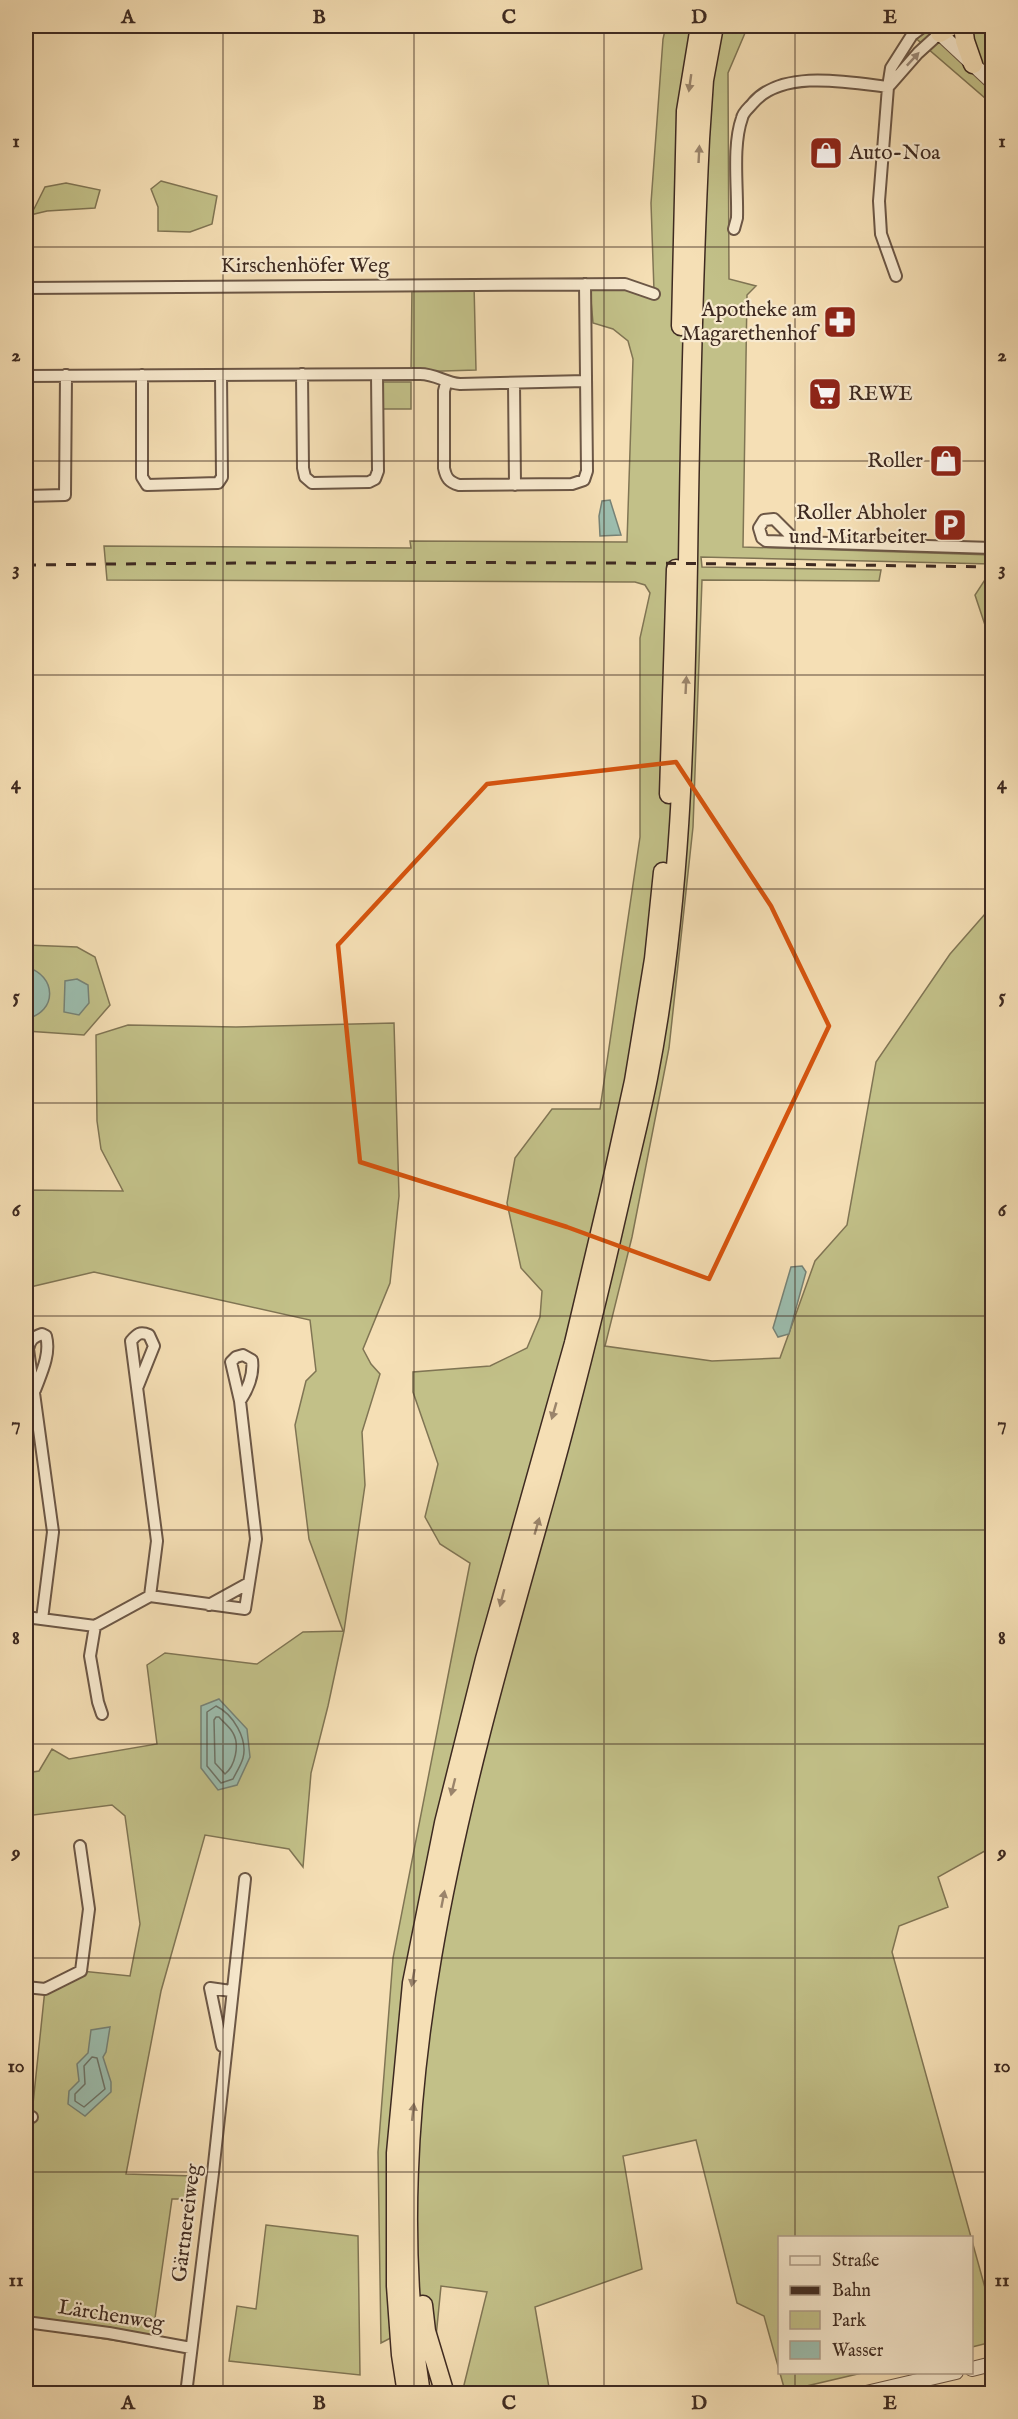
<svg xmlns="http://www.w3.org/2000/svg" width="1018" height="2419" font-family="'IM FELL English',serif">
	<rect width="100%" height="100%" fill="#f5dfb5"/>
	<filter id="stains"><feTurbulence type="fractalNoise" baseFrequency=".00333" numOctaves="4"/><feColorMatrix values="0 0 0 0 .2 0 0 0 0 .09 0 0 0 0 .02 0 0 0 .5 -.17"/></filter>
	<radialGradient id="worn" r=".72"><stop offset=".6" stop-color="#630" stop-opacity="0"/><stop offset="1" stop-color="#630" stop-opacity=".3"/></radialGradient>
	<path fill="#c2c088" stroke="#807554" stroke-width="1.5" d="M666,26h82l-20,47 1,206 27,7 -9,9 -4,252 249,8v9l-291,-7 1,10 179,3 -2,11 -177,-1 -9,247 -24,221 -37,189 -27,109 107,15 68,-3 35,-97 32,-36 29,-163 74,-108 42,-48v941l-54,30 10,30 -49,19 -7,26 100,361v29l-20,5v-109h-192v134l82,1 -77,18 -21,-75 -27,-13 -41,-163 -73,16 19,113 -107,38 15,86h-88l25,-101 -46,-6 -5,51 -5,-20 -50,26 -3,-191 15,-194 77,-395 -30,-19 -15,-27 13,-53 -25,-72v-20l77,-6 37,-18 13,-31 2,-26 -21,-23 -14,-65 8,-45 37,-49h48l40,-272v-199l10,-45 -5,-8 -10,-3 -528,-2 -3,-34 307,2 -1,-7 217,1 6,-183 -5,-18 -15,-12 -20,-6 -3,-34 64,2 -3,-88 12,-164z
		M908,26h84v78l-80,-69z
		M161,181l56,15 -5,28 -22,8 -32,-1v-24l-7,-18z
		M66,183l34,7 -5,18 -48,3 -21,5v-4l8,-3 11,-22z
		M474,284l2,86 -65,2 1,-87z
		M382,382h29v27h-30z
		M988,575l4,1v70l-17,-51z
		M26,945l51,2 18,10 15,48 -26,30 -58,-4z
		M394,1023l5,173 -9,87 -27,66 8,15 9,10 -18,58 3,53 -21,146 -16,75 -17,67 -8,94 -14,-18 -84,-14 -44,156 -35,183 68,2v23h-22l-21,147 -125,-19v-156l19,-182 36,-18 49,5 10,-52 -15,-108 -13,-11 -86,11v-43l13,-2 13,-22 17,10 88,-15 -10,-79 18,-12 92,11 46,-32 40,-1 -34,-92 -14,-114 11,-44 10,-10 -6,-51 -216,-48 -68,16v-98l97,1 -22,-42 -4,-28 -1,-86 32,-10 108,2z
		M266,2225l92,11 2,139 -131,-14 8,-55 19,3z"/>
	<path fill="#9cbdae" stroke="#768276" stroke-width="1.5" d="M610,500l11,35 -21,1 -1,-20 3,-15z
		M26,967c31,8 32,45 0,52z
		M77,979l11,6 1,18 -10,12 -15,-3 1,-31z
		M802,1266l4,6 -17,62 -11,3 -5,-9 18,-61z
		M219,1699l28,30 3,28 -13,28 -19,5 -17,-22v-62z
		M110,2027l-4,25 -3,5 8,25v10l-26,24 -17,-12 1,-13 10,-10 -2,-17 11,-11 3,-23z"/>
	<g fill="none" stroke-linecap="round" stroke-linejoin="round">
		<path stroke="#6d7468" stroke-width="1.5" d="M216,1706c17,8 32,33 27,52 -2,7 -7,15 -10,21l-12,4 -14,-17v-54z
			M216,1717h3c4,5 11,10 14,16 7,12 2,33 -8,41l-10,-11 -1,-43z
			M92,2057l5,1 8,31 -21,18 -9,-6v-7l10,-10 -1,-18z"/>
		<defs>
			<path id="minor" d="M890,85l28,-32 22,-20
				M734,229l3,-11c1,-30 -5,-72 5,-100 1,-6 7,-10 11,-15 29,-34 95,-21 135,-16
				M896,276l-15,-42 -2,-33 9,-114 3,-19 21,-33 12,-9
				M26,288l599,-4 29,10
				M302,374l1,94 2,9 7,6 57,-1 6,-3 3,-8 -1,-96
				M142,375v102l5,8 71,-2 4,-6 -1,-102
				M26,376l394,-2c16,0 25,9 40,10l126,-3
				M446,383l-2,8v77c2,10 5,14 15,17l113,-1 12,-4 3,-9 -2,-187
				M514,383l1,102
				M26,496l39,-1 1,-120
				M797,542l-23,-23 -10,1 -5,8 3,10 4,3 31,1 195,6
				M138,1386l16,-40 -5,-11c-9,-4 -12,-1 -18,6l26,200 -7,55
				M35,1390c6,-16 16,-36 11,-54l-4,-2c-9,3 -12,6 -14,15l25,183 -11,87
				M209,1605l40,-22
				M26,1617l69,9 55,-30 95,13 11,-70 -16,-138 -9,-39 5,-5 7,-2 9,5c2,15 -4,29 -12,41
				M95,1626l-5,30 8,46 4,12
				M26,1987l19,2 36,-18 8,-62 -9,-63
				M222,2046l-12,-58 21,3
				M26,2117h6
				M26,2322l83,11 82,15
				M186,2394l27,-221 32,-294"/>
			<path id="tertiary" d="M932,26l60,56
				M972,2369l20,-5
				M862,2394l94,-22"/>
			<path id="trunk" d="M963,26l2,15 8,23
				M940,33l11,-7
				M681,326l5,-215 14,-85
				M669,794l7,-225
				M423,2305l3,26 19,63
				M407,2394l-6,-39 -5,-69v-133l16,-170 32,-160 41,-164 89,-316 35,-148 25,-114 20,-122 9,-87
				M421,2394c-47,-302 42,-604 123,-892 28,-99 53,-200 76,-301 9,-41 20,-82 28,-123 33,-169 37,-342 40,-515 2,-141 5,-283 12,-424l4,-59 10,-54"/>
		</defs>
		<use href="#minor" stroke="#6c5746" stroke-width="14"/>
		<use href="#tertiary" stroke="#6c5746" stroke-width="16"/>
		<use href="#trunk" stroke="#3e2a21" stroke-width="21"/>
		<use href="#minor" stroke="#f8eacf" stroke-width="10"/>
		<use href="#tertiary" stroke="#f8eacf" stroke-width="14"/>
		<use href="#trunk" stroke="#f5dfb5" stroke-width="18"/>
		<path stroke="#3e2a21" stroke-width="3" stroke-dasharray="10 10" stroke-linecap="butt" d="M26,565c322,-4 644,-3 966,2"/>
	</g>
	<defs><path id="oneway-solid" d="M-6-.8H1V-3.2L6.5 0L1 3.2V.8H-6Z" transform="scale(1.5)"/></defs>
	<use fill="#9b8a78" href="#oneway-solid" transform="translate(913 59) rotate(-47)"/>
	<g fill="#9a846b">
		<use href="#oneway-solid" transform="translate(690 83) rotate(98)"/>
		<use href="#oneway-solid" transform="translate(699 154) rotate(-87)"/>
		<use href="#oneway-solid" transform="translate(686 685) rotate(-87)"/>
		<use href="#oneway-solid" transform="translate(554 1411) rotate(106)"/>
		<use href="#oneway-solid" transform="translate(537 1526) rotate(-74)"/>
		<use href="#oneway-solid" transform="translate(502 1598) rotate(105)"/>
		<use href="#oneway-solid" transform="translate(453 1787) rotate(104)"/>
		<use href="#oneway-solid" transform="translate(443 1899) rotate(-79)"/>
		<use href="#oneway-solid" transform="translate(413 1978) rotate(100)"/>
		<use href="#oneway-solid" transform="translate(413 2112) rotate(-84)"/>
	</g>
	<path fill="none" stroke="#d7540e" stroke-width="4.5" stroke-linejoin="round" d="M676,762l95,144 58,120 -120,253 -142,-52 -207,-65 -22,-217 149,-161z"/>
	<path fill="none" stroke="#3e2a21" stroke-width="1.5" stroke-opacity="0.55" d="M223,26v2368M414,26v2368M604,26v2368M795,26v2212M26,247h966M26,461h966M26,675h966M26,889h966M26,1103h966M26,1316h966M26,1530h966M26,1744h966M26,1958h966M26,2172h966M795,2372v22"/>
	<defs>
		<symbol id="shop-square" viewBox="-11 -11 22 22"><rect x="-9" y="-9" width="18" height="18" rx="4" fill="#8f2418" stroke="#f8eacf"/><path d="M-5-2.5h2.3a2.7 3.5 0 0 1 5.4 0H5L5.5 6h-11ZM-1.5-2.5h3a1.5 2.3 0 0 0-3 0Z" fill="#fff"/></symbol>
		<symbol id="pharmacy-square" viewBox="-11 -11 22 22"><rect x="-9" y="-9" width="18" height="18" rx="4" fill="#8f2418" stroke="#f8eacf"/><path d="M-2-6h4v4h4v4h-4v4h-4v-4h-4v-4h4Z" fill="#fff"/></symbol>
		<symbol id="supermarket-square" viewBox="-11 -11 22 22"><rect x="-9" y="-9" width="18" height="18" rx="4" fill="#8f2418" stroke="#f8eacf"/><path d="M-6-5.5h2.5l.6 2H6L4.5 2H-2.5L-4.4-4H-6ZM-1.5 3.2a1.3 1.3 0 1 0 .1 0ZM3 3.2a1.3 1.3 0 1 0 .1 0Z" fill="#fff"/></symbol>
		<symbol id="parking-square" viewBox="-11 -11 22 22"><rect x="-9" y="-9" width="18" height="18" rx="4" fill="#8f2418" stroke="#f8eacf"/><path d="M-3.5-5.5H1a3.5 3.5 0 0 1 0 7H-1V5.5H-3.5ZM-1-3.4V-.6H.8a1.4 1.4 0 0 0 0-2.8Z" fill="#fff"/></symbol>
	</defs>
	<g fill-rule="evenodd">
		<use href="#shop-square" x="807" y="134" width="38" height="38"/>
		<use href="#pharmacy-square" x="821" y="303" width="38" height="38"/>
		<use href="#supermarket-square" x="806" y="375" width="38" height="38"/>
		<use href="#shop-square" x="927" y="442" width="38" height="38"/>
		<use href="#parking-square" x="931" y="506" width="38" height="38"/>
	</g>
	<g text-anchor="middle" dominant-baseline="central" stroke-width="4.5" stroke-linejoin="round" paint-order="stroke">
		<g font-size="21" fill="#3e2a21" stroke="#f8eacf" text-anchor="end">
			<text x="849" y="153" text-anchor="start">Auto-Noa</text>
			<text x="817" y="310">Apotheke am<tspan x="817" dy="24">Magarethenhof</tspan></text>
			<text x="848" y="394" text-anchor="start">REWE</text>
			<text x="923" y="461">Roller</text>
			<text x="927" y="513">Roller Abholer<tspan x="927" dy="24">und Mitarbeiter</tspan></text>
		</g>
		<g font-size="21" fill="#3e2a21" stroke="#f8eacf">
			<text x="305" y="266">Kirschenhöfer Weg</text>
			<text transform="translate(187 2223) rotate(-83)">Gärtnereiweg</text>
			<text transform="translate(111 2316) rotate(9)">Lärchenweg</text>
		</g>
	</g>
	<rect width="1018" height="2419" fill="none" stroke="#f5dfb5" stroke-width="66"/>
	<rect x="778" y="2236" width="195" height="138" fill="#f8eacf" stroke="#ae9d89" stroke-width="1.5"/>
	<rect x="790" y="2256" width="30" height="9" fill="#f8eacf" stroke="#ae9d89" stroke-width="1.5"/>
	<text x="832" y="2266" font-size="18" fill="#3e2a21">Straße</text>
	<rect x="790" y="2286" width="30" height="9" fill="#3e2a21" stroke="#ae9d89" stroke-width="1.5"/>
	<text x="832" y="2296" font-size="18" fill="#3e2a21">Bahn</text>
	<rect x="790" y="2311" width="30" height="18" fill="#c2c088" stroke="#ae9d89" stroke-width="1.5"/>
	<text x="832" y="2326" font-size="18" fill="#3e2a21">Park</text>
	<rect x="790" y="2341" width="30" height="18" fill="#9cbdae" stroke="#ae9d89" stroke-width="1.5"/>
	<text x="832" y="2356" font-size="18" fill="#3e2a21">Wasser</text>
	<rect x="33" y="33" width="952" height="2353" fill="none" stroke="#3e2a21" stroke-width="2"/>
	<g font-size="20" text-anchor="middle" font-weight="bold" fill="#3e2a21">
		<text x="128" y="23">A</text>
		<text x="319" y="23">B</text>
		<text x="509" y="23">C</text>
		<text x="699" y="23">D</text>
		<text x="890" y="23">E</text>
		<text x="16" y="147">1</text>
		<text x="1002" y="147">1</text>
		<text x="16" y="361">2</text>
		<text x="1002" y="361">2</text>
		<text x="16" y="575">3</text>
		<text x="1002" y="575">3</text>
		<text x="16" y="789">4</text>
		<text x="1002" y="789">4</text>
		<text x="16" y="1002">5</text>
		<text x="1002" y="1002">5</text>
		<text x="16" y="1216">6</text>
		<text x="1002" y="1216">6</text>
		<text x="16" y="1430">7</text>
		<text x="1002" y="1430">7</text>
		<text x="16" y="1644">8</text>
		<text x="1002" y="1644">8</text>
		<text x="16" y="1858">9</text>
		<text x="1002" y="1858">9</text>
		<text x="16" y="2072">10</text>
		<text x="1002" y="2072">10</text>
		<text x="16" y="2286">11</text>
		<text x="1002" y="2286">11</text>
		<text x="128" y="2409">A</text>
		<text x="319" y="2409">B</text>
		<text x="509" y="2409">C</text>
		<text x="699" y="2409">D</text>
		<text x="890" y="2409">E</text>
	</g>
	<rect width="100%" height="100%" filter="url(#stains)"/>
	<rect width="100%" height="100%" fill="url(#worn)"/>
</svg>
